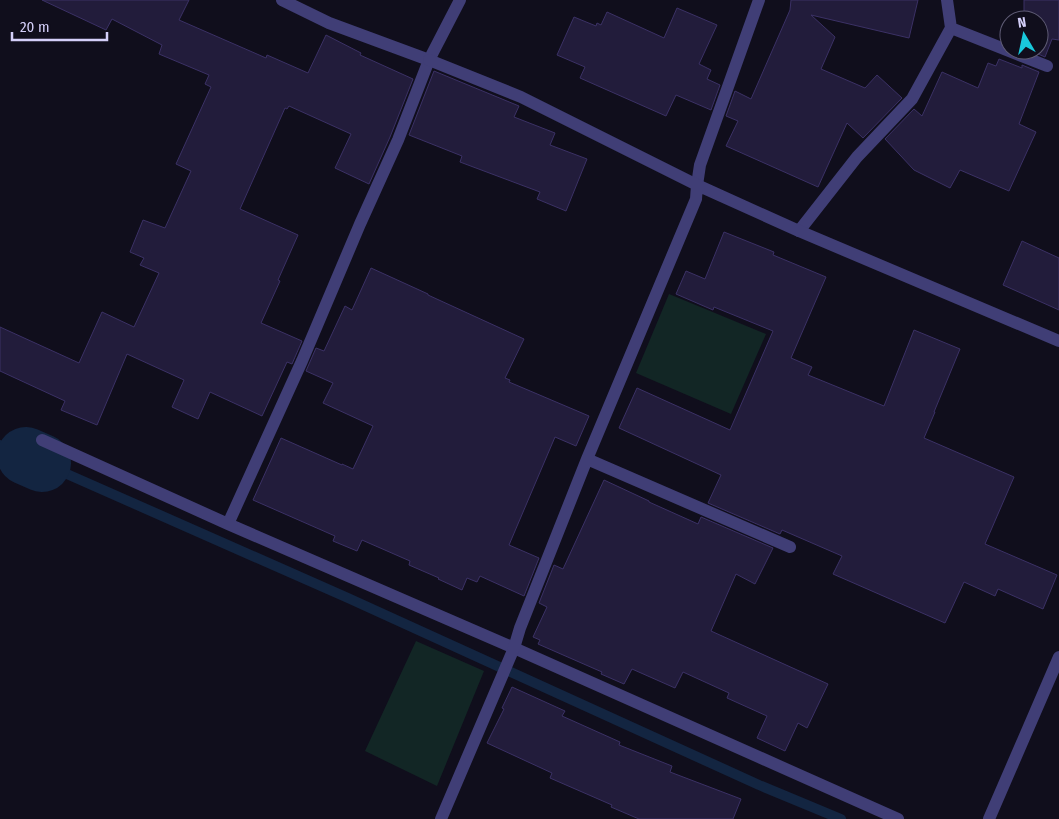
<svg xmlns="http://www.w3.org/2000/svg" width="1059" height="819" font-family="'Fira Sans Condensed',sans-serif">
	<rect width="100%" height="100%" fill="#100e1c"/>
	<path fill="#122625" d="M669,294l97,40 -35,80 -95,-41z
		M416,641l68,30 -47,115 -72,-35z"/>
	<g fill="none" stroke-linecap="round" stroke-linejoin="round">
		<path stroke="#132541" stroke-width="10" d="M0,445l26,11
			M42,463l306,135 411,187 82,34"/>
		<path stroke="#132541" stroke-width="58" d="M26,456l16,7"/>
	</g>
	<path fill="#221c3b" stroke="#3b3165" d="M42,0h147l-10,20 87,38 1,-3 41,18 18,-38 35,18 -1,2 53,24 -23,58 -21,47 -34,-16 16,-34 -62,-28 -2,3 -2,-1 -45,101 58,26 -20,45 2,1 -19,42 41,18 -10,23 -5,-2 -25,54 -52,-24 -12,27 -26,-12 12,-27 -57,-26 -30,71 -36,-15 4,-9 -65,-30v-44l79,36 23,-51 32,15 25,-54 -19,-8 4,-7 -14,-6 13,-32 22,8 26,-57 -15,-7 35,-77 -6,-3 4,-9 -50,-21 3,-9 -50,-26 -6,11z
		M791,0h127l-9,38 -98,-23 24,22 -14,32 44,19 12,-13 25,23 -39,40 -16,-15 -29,64 -92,-41 12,-25 -12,-5 9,-25 16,8 39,-89z
		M1024,0h35v40l-7,-1 -7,18 -16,-7h10v-30h-15z
		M677,8l40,17 -18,39 12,6 -4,9 13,6 -9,25 -35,-15 -10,21 -86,-38 5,-11 -28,-12 17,-38 22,9 1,-3 4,2 6,-13 57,26z
		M999,59l23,9v-3l17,7 -20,52 17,8 -27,59 -49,-21 -10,18 -36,-18 -29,-31 29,-30 8,7 20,-44 36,16 10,-25 8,3z
		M434,71l85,35 -5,11 41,16 -5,12 37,14 -21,52 -29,-12 3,-7 -80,-30 2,-6 -53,-21z
		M724,232l50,20 -1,3 53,22 -35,81 21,9 -4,8 76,31 30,-76 46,19 -26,63h1l-11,26 90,39 -29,67 72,31 -14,34 -45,-20 -3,7 -31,-14 -19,41 -112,-49 9,-18 -60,-26 -2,4 -72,-31 13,-28 -102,-47 18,-40 93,42 43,-99 -59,-24 -1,3 -37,-16 10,-23 19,8z
		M1022,241l37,17v52l-56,-25z
		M371,268l57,26v1l96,44 -19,39 5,2 -1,2 80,34 -13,30 -21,-9 -46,108 30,13 -15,38 -44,-20 -3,6 -10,-4 -5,12 -24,-11 1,-1 -30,-13 1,-4 -48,-21 -5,11 -24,-10 2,-5 -82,-36 28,-62 61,27v-1l11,5 20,-43 -50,-23 10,-20 -27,-12 10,-23 8,3 21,-45 7,4z
		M604,480l45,21v1l49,22 3,-7 72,31 -18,36 -19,-10 -25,57 117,53 -21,44 -9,-5 -13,28 -28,-13 10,-22 -40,-18 2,-5 -46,-21 -8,16 -43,-19 -8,15 -23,-10 1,-2 -64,-28 2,-4 -7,-3 14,-30 -8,-4 15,-38 9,4z
		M512,687l53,24 -3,5 58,26 -1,3 53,21 -2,6 71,27 -8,20h-94l-28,-12 1,-2 -62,-27 2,-5 -65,-30 17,-34 -2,-1z"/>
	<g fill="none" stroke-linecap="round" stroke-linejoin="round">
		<path stroke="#403e76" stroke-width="12" d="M282,0l47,23 100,37
			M951,28l96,38
			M697,185l3,-20 59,-165
			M799,231l58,-74 55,-58 39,-71 -4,-28
			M42,440l186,84 286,124 384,171
			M228,524l74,-163 58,-137 38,-84 31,-80 31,-60"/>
		<path stroke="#403e76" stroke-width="12" d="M429,60l92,37 176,88 102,46 260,110
			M587,459l203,88
			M441,819l73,-171 6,-20 67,-169 109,-260 1,-14
			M989,819l70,-162"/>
	</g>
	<g transform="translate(1024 35) rotate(351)"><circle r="24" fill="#100e1c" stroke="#5e5b74"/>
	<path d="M0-4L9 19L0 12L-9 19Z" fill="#19c8db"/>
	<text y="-8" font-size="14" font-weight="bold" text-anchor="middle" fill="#d4cff9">N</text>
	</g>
	<path d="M12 32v8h95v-8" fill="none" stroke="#d4cff9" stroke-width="2.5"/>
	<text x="20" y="32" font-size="15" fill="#d4cff9" stroke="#100e1c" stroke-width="4" paint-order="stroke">20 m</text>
</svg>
